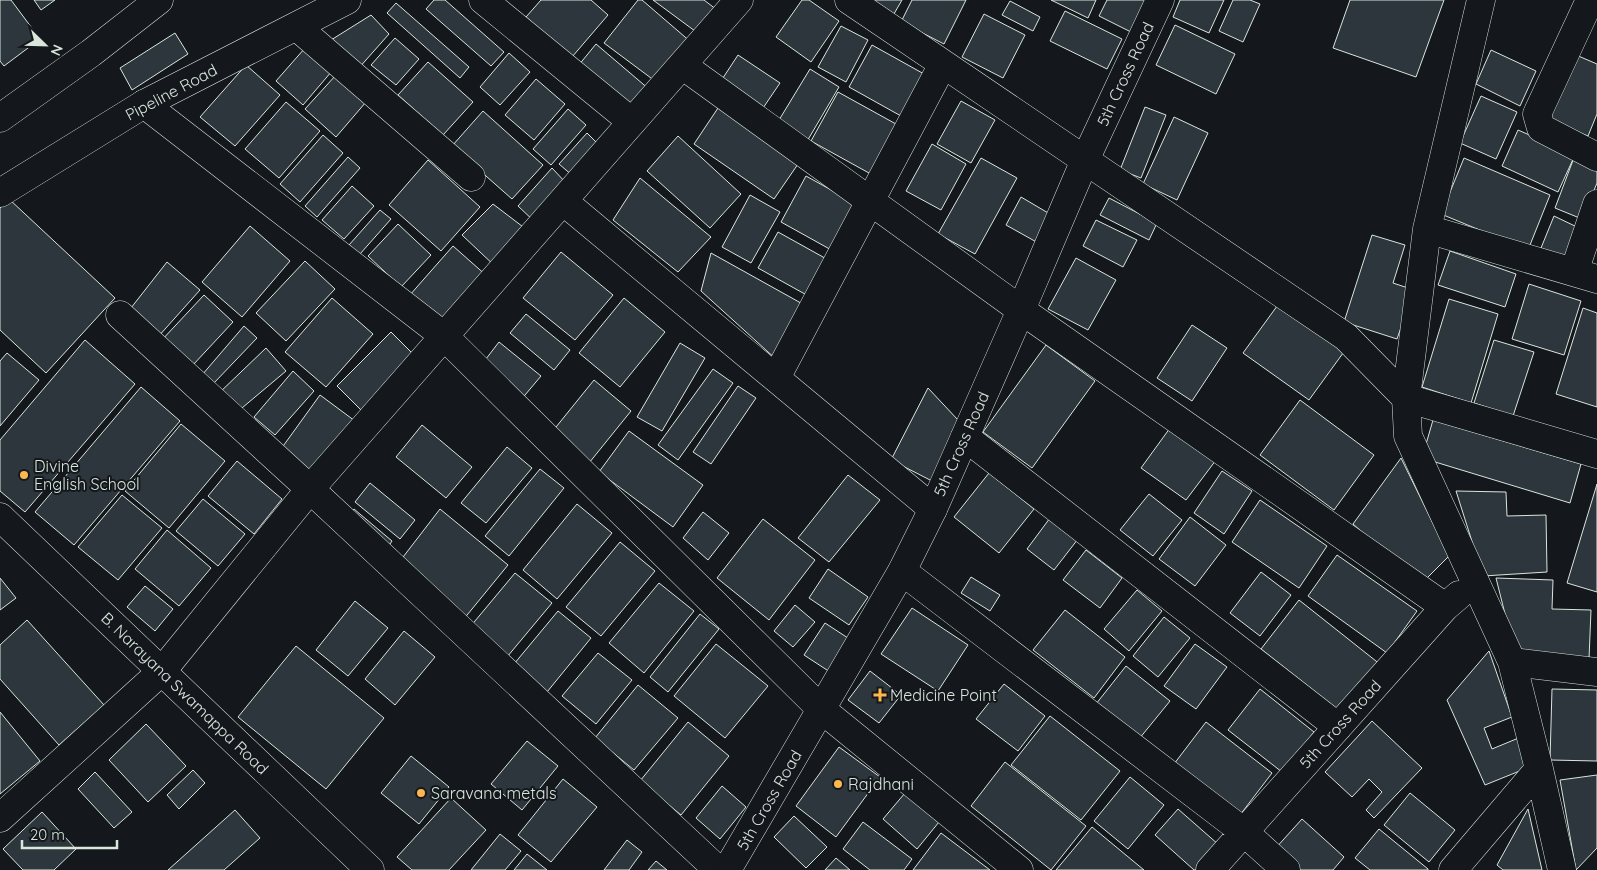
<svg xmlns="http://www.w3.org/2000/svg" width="1597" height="870" font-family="Quicksand,sans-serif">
	<rect width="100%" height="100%" fill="#14181c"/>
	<path fill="#2c363c" stroke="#d8e6dc" d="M0,0h11l29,39 -36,27 -4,-5z
		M34,0h21l-14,10z
		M434,0h11l59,52 -13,14 -65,-57z
		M541,0h50l17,15 -36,42 -46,-40z
		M638,0h4l50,43 -37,38 -51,-38z
		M653,0h51l17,13 -22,21z
		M802,0h7l30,21 -28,41 -35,-25z
		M860,0h42l-11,19z
		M912,0h54l-22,44 -43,-22z
		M1051,0h45l-8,18z
		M1107,0h39l-15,32 -32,-16z
		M1180,0h44l-15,33 -36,-16z
		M1233,0h17l10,4 -17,38 -24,-11z
		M1350,0h94l-28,77 -83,-29z
		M1010,1l30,16 -7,14 -31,-16z
		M396,3l73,64 -9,11 -73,-65z
		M1065,11l57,28 -15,30 -57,-28z
		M984,14l41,21 -22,43 -41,-21z
		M371,15l18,19 -31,35 -27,-29z
		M1175,25l60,29 -19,40 -60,-29z
		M841,26l27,14 -22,42 -28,-15z
		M175,33l13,21 -56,36 -12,-22z
		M395,38l24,21 -23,26 -25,-20z
		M596,44l54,46 -19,19 -53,-43z
		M872,45l61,34 -23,42 -61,-34z
		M305,48l27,23 -29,34 -27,-24z
		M1491,50l45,21 -16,35 -44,-22z
		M509,53l21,19 -30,33 -20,-18z
		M738,55l42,28 -19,28 -42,-27z
		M1576,55l21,9v50l-9,22 -40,-16z
		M428,62l45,40 -30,33 -45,-40z
		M246,65l34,30 -45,51 -35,-29z
		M810,69l29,18 -33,56 -30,-18z
		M336,75l30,27 -30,35 -31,-28z
		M536,79l29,25 -31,36 -29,-25z
		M838,92l67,37 -27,49 -67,-37z
		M1481,96l36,16 -21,47 -36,-16z
		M961,101l34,19 -24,43 -34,-19z
		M286,102l34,29 -41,47 -34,-29z
		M1145,107l21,8 -25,63 -21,-8z
		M718,108l80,56 -24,35 -80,-55z
		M568,109l18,16 -35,40 -18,-16z
		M483,111l60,54 -31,34 -60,-53z
		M1174,117l34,16 -31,67 -34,-16z
		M1518,130l57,25 -17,37 -56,-26z
		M587,133l13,13 -27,30 -14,-12z
		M323,135l20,18 -43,49 -20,-18z
		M678,136l63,58 -31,34 -63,-57z
		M932,144l34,20 -25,46 -35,-19z
		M1575,155l22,9v19l-15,36 -27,-11z
		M348,157l12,11 -43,49 -12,-11z
		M981,158l36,20 -42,76 -37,-20z
		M1464,158l86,37 -22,55 -87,-36z
		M428,160l52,47 -39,44 -52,-46z
		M552,168l15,16 -31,39 -18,-17z
		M806,176l54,30 -25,46 -54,-30z
		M640,178l71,59 -33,35 -65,-52z
		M352,186l22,20 -30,33 -22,-19z
		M750,195l30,17 -29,51 -29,-16z
		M1021,197l34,20 -15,27 -34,-19z
		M1109,198l48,25 -8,17 -49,-25z
		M9,199l106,99 -69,75 -46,-43v-122z
		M493,204l38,29 -34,35 -35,-33z
		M380,210l11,9 -31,35 -11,-9z
		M1554,216l25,12 -9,32 -29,-12z
		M1096,220l41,20 -14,27 -40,-21z
		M398,224l33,31 -30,32 -33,-31z
		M250,226l40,35 -48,56 -40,-35z
		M778,232l54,30 -20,36 -54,-30z
		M1372,235l33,10 -12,38 21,7 -17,49 -53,-17z
		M453,246l35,31 -44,50 -35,-31z
		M1450,251l66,23 -11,33 -67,-22z
		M561,252l52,43 -38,45 -52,-42z
		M711,253l97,54 -30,54 -77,-70z
		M1076,258l40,22 -28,50 -40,-21z
		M305,261l30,28 -49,52 -30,-28z
		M167,262l33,28 -43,48 -30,-25z
		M1529,284l52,17 -17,54 -52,-16z
		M204,295l29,27 -41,44 -32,-24z
		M332,298l41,36 -47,53 -41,-35z
		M624,298l41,34 -45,55 -41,-34z
		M1449,299l49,15 -27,89 -49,-16z
		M1280,302l66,47 -37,51 -66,-47z
		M1583,308l14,5v94l-41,-13z
		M526,314l44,36 -16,20 -44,-37z
		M1192,325l35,23 -35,53 -35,-23z
		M244,326l13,12 -44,46 -11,-9z
		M391,332l27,27 -54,54 -27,-27z
		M85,340l50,44 -110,128 -25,-21v-51z
		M1494,340l40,12 -21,64 -39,-13z
		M499,342l42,34 -21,25 -41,-33z
		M680,343l25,15 -43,73 -25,-14z
		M1046,345l49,36 -63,87 -49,-36z
		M266,348l20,23 -50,42 -19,-18z
		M7,353l32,27 -39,46v-65z
		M713,369l20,14 -55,77 -20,-15z
		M293,371l21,20 -39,44 -21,-18z
		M594,380l37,31 -42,52 -37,-31z
		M738,386l18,12 -45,66 -18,-12z
		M141,387l39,34 -106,124 -39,-33z
		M928,388l30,32 -26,61 -41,-21z
		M320,395l35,26 -44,60 -30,-32z
		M1300,400l74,55 -40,55 -74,-55z
		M1433,420l148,44 -11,39 -148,-45z
		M181,424l44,37 -56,67 -44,-37z
		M422,425l50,42 -26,31 -50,-41z
		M1170,428l46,32 -30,40 -45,-32z
		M629,431l74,54 -30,42 -74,-55z
		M507,447l25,21 -46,55 -25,-20z
		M1401,458l48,98 -28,28 -68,-60z
		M237,461l45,38 -28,35 -46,-38z
		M540,469l24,19 -55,68 -24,-20z
		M1222,471l30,20 -28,43 -30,-21z
		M989,473l45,36 -35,44 -45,-36z
		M848,475l32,25 -51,62 -31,-24z
		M370,483l45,37 -15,19 -45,-37z
		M1597,484v108l-30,-9z
		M1456,491l50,1 1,24 39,-1 1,57 -64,4z
		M1149,494l33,26 -29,36 -33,-26z
		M122,495l40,33 -44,52 -40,-33z
		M203,499l42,35 -27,32 -42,-35z
		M1260,500l67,46 -28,42 -67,-46z
		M577,504l35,29 -55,66 -34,-29z
		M354,509l38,32 -6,9 -37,-33z
		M440,509l68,56 -45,55 -63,-59z
		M703,512l26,21 -21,27 -25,-22z
		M1190,517l36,28 -31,41 -36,-27z
		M1050,518l28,21 -24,31 -27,-21z
		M763,519l52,41 -46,60 -52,-42z
		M167,530l44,38 -32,38 -44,-37z
		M620,542l35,29 -54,65 -35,-29z
		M1086,550l36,28 -22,30 -37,-28z
		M1337,555l80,56 -30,42 -79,-57z
		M828,569l40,28 -19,28 -40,-27z
		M1261,572l30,23 -31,41 -30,-23z
		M515,573l37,30 -45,54 -37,-30z
		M971,577l29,18 -10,16 -29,-18z
		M0,578l16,20 -16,12z
		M1496,578l57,2 -1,29 39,1 -2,49 -73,-1z
		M659,583l35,28 -50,62 -35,-30z
		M145,586l28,23 -18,22 -28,-24z
		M1137,590l25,21 -33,40 -25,-22z
		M1299,600l82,65 -39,48 -81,-64z
		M355,601l33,27 -40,48 -32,-26z
		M795,605l20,17 -22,25 -19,-16z
		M912,608l56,37 -30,46 -57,-37z
		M1065,610l60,47 -31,41 -61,-48z
		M558,611l33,27 -44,54 -33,-28z
		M700,614l19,15 -51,63 -18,-15z
		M1164,617l26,21 -32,39 -25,-21z
		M27,620l77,85 -45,40 -59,-66v-34z
		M825,623l26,17 -21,32 -26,-17z
		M404,631l31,26 -40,48 -30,-26z
		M716,644l52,42 -43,52 -51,-42z
		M1195,644l32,23 -31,42 -32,-23z
		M296,646l88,72 -58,71 -88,-72z
		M1489,651l23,66 -28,11 8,21 29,-12 11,29 -47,19 -38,-85z
		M598,653l34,27 -36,44 -34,-28z
		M1126,666l44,35 -31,38 -43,-35z
		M870,671l31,24 -22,28 -31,-23z
		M1004,684l41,32 -27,35 -42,-32z
		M638,685l40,33 -44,52 -39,-32z
		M1260,689l54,43 -32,40 -54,-42z
		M1552,689l45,1v71l-47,-1z
		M0,712l40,49 -40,33z
		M1050,716l70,55 -39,49 -70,-55z
		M1372,721l50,47 -48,50 -8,-8 16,-18 -13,-13 -17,18 -27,-25z
		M688,722l41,34 -48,59 -41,-34z
		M1206,722l66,51 -32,42 -66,-51z
		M146,724l40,42 -38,36 -39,-42z
		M527,741l31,25 -36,44 -31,-26z
		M839,747l41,30 -44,60 -40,-31z
		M411,756l38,31 -30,37 -38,-31z
		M1005,762l81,64 -35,44 -80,-64z
		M193,770l12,13 -26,26 -12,-14z
		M95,772l37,40 -18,16 -36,-39z
		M1597,775v73l-21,22 -16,-90z
		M1130,777l34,28 -36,44 -34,-28z
		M563,779l34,28 -46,55 -33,-27z
		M722,786l24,21 -26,32 -24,-21z
		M905,793l34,29 -22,27 -34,-30z
		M1410,793l45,37 -26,32 -45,-37z
		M451,798l35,32 -37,40h-37l-15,-13z
		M1178,809l41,36 -23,25h-2l-39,-35z
		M1528,809l14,61h-39l-6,-5z
		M235,810l25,28 -36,32h-56z
		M42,812l34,37 -22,21h-31l-20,-21z
		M794,816l33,31 -21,21 -32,-31z
		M1302,819l42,38 -11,13h-37l-22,-20z
		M863,822l49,37 -8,11h-34l-27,-21z
		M1092,827l52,43h-88z
		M1379,829l49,40v1h-58l-15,-12z
		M941,833l49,37h-77z
		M500,834l21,17 -16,19h-34z
		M627,840l15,12 -13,18h-25z
		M527,854l20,16h-33z
		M836,858l14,12h-25z
		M656,861l11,9h-19z"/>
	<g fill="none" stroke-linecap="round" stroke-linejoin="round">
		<defs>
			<path id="street" d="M483,0l149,122
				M849,0l497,337 60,61 2,38 104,226 27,107 23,101
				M1481,0l-54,229 -21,169 191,56
				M1590,0l-53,114 4,14 56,29
				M297,27l174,150
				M682,65l339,245 424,297
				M144,104l300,232 377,373 198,161
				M0,118l91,-65 68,-53
				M563,201l370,308
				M1427,229l170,50
				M1574,272l23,-68
				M120,315l190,174 408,381
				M776,378l167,-314
				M965,437l373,290
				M902,571l342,261 42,38
				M1512,662l85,10
				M0,818l162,-147 148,-182 429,-489
				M1210,870l235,-263 14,-12
				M1453,870l86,-101"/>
			<path id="secondary" d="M0,193l144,-89 203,-104
				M0,517l370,353
				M727,870l175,-299 31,-62 88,-199 64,-150 75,-160"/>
		</defs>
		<use href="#street" stroke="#d8e6dc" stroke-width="29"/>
		<use href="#secondary" stroke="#d8e6dc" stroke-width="29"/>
		<use href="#street" stroke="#14181c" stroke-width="28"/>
		<use href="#secondary" stroke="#14181c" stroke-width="28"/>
	</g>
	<g fill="#ffb74d" stroke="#14181c" stroke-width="2">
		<circle cx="24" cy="475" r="5"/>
		<path d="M877.5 687.5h5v5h5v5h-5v5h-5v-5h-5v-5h5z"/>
		<circle cx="838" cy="784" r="5"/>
		<circle cx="421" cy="793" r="5"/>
	</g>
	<g text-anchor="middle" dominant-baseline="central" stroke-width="4" stroke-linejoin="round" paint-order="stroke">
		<g font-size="16" fill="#d8e6dc" stroke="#14181c">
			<text transform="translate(1125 74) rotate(-65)">5th Cross Road</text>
			<text transform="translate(171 92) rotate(-28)">Pipeline Road</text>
			<text transform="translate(961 444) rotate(-66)">5th Cross Road</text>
			<text transform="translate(185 693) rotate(44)">B. Narayana Swamappa Road</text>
			<text transform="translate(1340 724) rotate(-48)">5th Cross Road</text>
			<text transform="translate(769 800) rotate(-60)">5th Cross Road</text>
		</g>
		<g font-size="16" fill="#d8e6dc" stroke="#14181c" text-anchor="start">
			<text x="34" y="466">Divine<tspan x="34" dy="18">English School</tspan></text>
			<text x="890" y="695">Medicine Point</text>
			<text x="848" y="784">Rajdhani</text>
			<text x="431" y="793">Saravana metals</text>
		</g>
	</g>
	<g transform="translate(45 45) rotate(113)" stroke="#14181c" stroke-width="4" paint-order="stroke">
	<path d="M0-4L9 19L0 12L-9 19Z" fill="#d8e6dc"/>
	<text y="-8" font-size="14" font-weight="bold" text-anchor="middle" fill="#d8e6dc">N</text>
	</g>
	<path d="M22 840v8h95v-8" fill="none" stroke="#d8e6dc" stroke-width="2.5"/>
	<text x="30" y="840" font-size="15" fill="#d8e6dc" stroke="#14181c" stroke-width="4" paint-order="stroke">20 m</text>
</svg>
